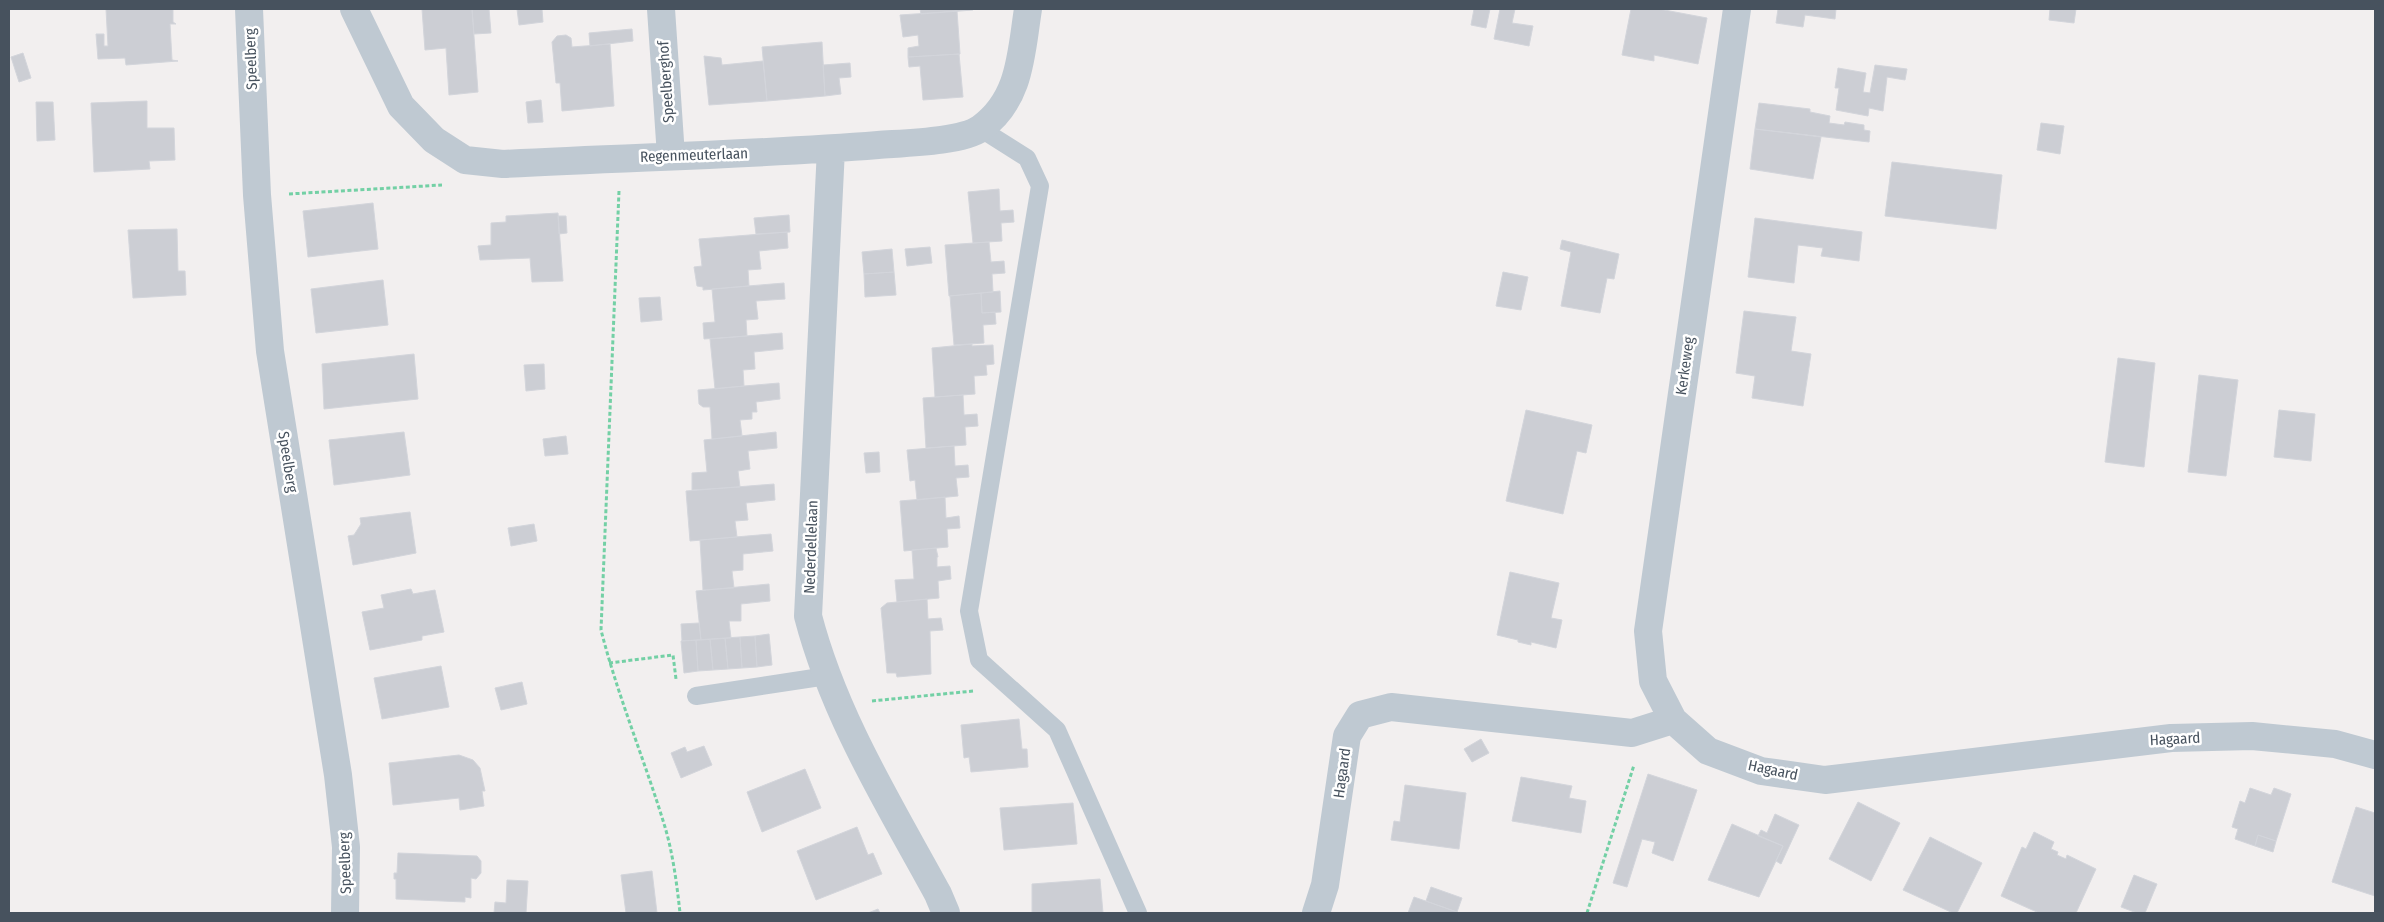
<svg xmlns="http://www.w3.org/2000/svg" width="2384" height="922" font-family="'Fira Sans Condensed',sans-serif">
	<rect width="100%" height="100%" fill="#f2efef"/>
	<path fill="#ccced4" stroke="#d3d5db" d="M106,9h67v13l3,2h-6l2,36 6,1 -52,4 -1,-7 -27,1 -2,-25h8v12h4z
		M422,9h50l6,83 -29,3 -3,-47 -21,2z
		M472,9h17l2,24 -17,1z
		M517,9h25l1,13 -24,3z
		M920,9h53v1l-52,4z
		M1474,9h16l-4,19 -15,-3z
		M1500,9h15l-3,14 21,3 -4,20 -35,-7z
		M1631,9h28l48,9 -9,46 -44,-9v6l-32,-6z
		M1778,9h58l-1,10 -30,-4 -2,12 -27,-4z
		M2050,9h26l-2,14 -25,-3z
		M957,11l3,43 -52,3v-9l11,-2 -1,-11 -15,2 -3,-22z
		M632,29l1,12 -43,5 -1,-13z
		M566,35l5,3 1,9 38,-3 4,62 -52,5 -2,-28h-4l-4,-41 5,-6z
		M822,42l3,54 -58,5 -5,-54z
		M23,53l8,25 -12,4 -8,-25z
		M959,54l4,43 -40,3 -3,-34 -11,1 -1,-10z
		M704,56l17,2 1,7 41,-4 4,40 -58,4z
		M850,63l1,14 -12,1 2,16 -16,2 -2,-31z
		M1875,65l32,4 -2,11 -18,-3 -4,34 -14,-3 -1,8 -32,-6 3,-22h-4l3,-20 28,5 -3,19 7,1z
		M541,100l2,22 -15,1 -2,-21z
		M147,101v27h27l1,32 -26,1 1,8 -56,3 -3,-69z
		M36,102h17l2,38 -18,1z
		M1759,103l51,6v3l20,4 -1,7 15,2 1,-3 19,3v5l6,1 -1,11 -114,-13z
		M2041,123l23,3 -4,28 -23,-4z
		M1755,129l66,8 -8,42 -63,-10z
		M1892,162l110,13 -6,54 -111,-13z
		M999,189l1,22 13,-1 1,12 -13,1 1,18 -29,2 -5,-51z
		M373,203l5,46 -70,8 -5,-46z
		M558,213l5,68 -31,1 -2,-24 -50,2 -2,-14 13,-1v-22l15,-1v-6z
		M789,215l1,17 -34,2 -2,-16z
		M558,216h8l1,17 -8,1z
		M1755,218l107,14 -3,29 -38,-5 2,-8 -25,-3 -4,38 -46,-6z
		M177,229l1,42h7l1,24 -53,3 -5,-68z
		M787,232l1,16 -29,3 2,18 -13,1 1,16 -46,4v-3l-6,-1 -3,-19 8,-1 -3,-27z
		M1562,240l57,14 -5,25 -7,-1 -7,35 -39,-7 10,-54 -11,-3z
		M989,242l2,20 13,-1 1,12 -13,1 1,18 -44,4 -4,-51z
		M930,247l2,16 -25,3 -2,-17z
		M892,249l2,23 -30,2 -2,-22z
		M894,272l2,23 -31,2 -1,-23z
		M1503,272l25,5 -7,33 -25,-4z
		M383,280l5,45 -72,8 -5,-44z
		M784,283l1,16 -29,2 2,18 -12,1 1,16 -43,3 -1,-16 12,-1 -3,-33z
		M1000,291l1,21 -19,1 -1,-20z
		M981,293l1,20 13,-1 1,12 -13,1 1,18 -30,2 -4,-49z
		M660,297l2,23 -21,2 -2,-24z
		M1744,311l52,6 -5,34 20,3 -8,52 -51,-8 3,-22 -19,-3z
		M782,333l1,16 -29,3 1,17 -12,1 1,16 -29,3 -5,-50z
		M972,344v2l21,-1 1,19 -8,1 1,10 -13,1 1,18 -40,3 -3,-49z
		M414,354l4,45 -94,10 -2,-45z
		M2118,358l37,5 -11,104 -39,-5z
		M544,364l1,25 -19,2 -2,-26z
		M2199,375l39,5 -12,96 -38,-4z
		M779,383l1,16 -24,3 1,10h-5v7l-12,1 2,16 -30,3 -2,-32h-7l-4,-3 -1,-14z
		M963,395l1,20 13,-1 1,12 -13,1 1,18 -40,3 -3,-50z
		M1526,410l66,15 -6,28 -9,-2 -14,63 -57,-13z
		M2279,410l36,4 -4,47 -37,-4z
		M404,432l6,43 -76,10 -5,-45z
		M776,432l1,16 -29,3 2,18 -12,2 2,16 -48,3v-17l15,-1 -3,-32z
		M566,436l2,18 -23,2 -2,-17z
		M954,446l1,20 13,-1 1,12 -13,1 2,18 -41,4 -2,-20 -5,1 -3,-31z
		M879,452l1,20 -14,1 -2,-20z
		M774,484l1,16 -29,3 2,17 -13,1 2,16 -47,4 -4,-50z
		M945,497l1,21 13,-2 1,12 -13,1 1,18 -44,4 -4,-50z
		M410,512l6,41 -63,12 -5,-29 6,-1 7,-11 -1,-6z
		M534,524l3,17 -26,5 -3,-18z
		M771,534l2,17 -30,3v16l-11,1 2,17 -31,2 -3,-50z
		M936,548l2,9h-1v10l13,-1 1,13 -13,2 1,17 -42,4 -2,-22 19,-1 -2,-29z
		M1510,572l49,11 -8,35 11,2 -6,28 -25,-6v3l-13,-3v-2l-21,-5z
		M769,584l1,17 -29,3v17h-12l2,17 -30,2 -5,-49z
		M411,589l2,5 22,-4 9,42 -22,4v4l-52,10 -8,-38 22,-4 -3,-13z
		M927,599l1,20 13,-1 2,12 -13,1 1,43 -34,3 -1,-4h-9l-6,-65 6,-5z
		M699,623l2,17 -19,1 -1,-17z
		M769,634l3,31 -15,2 -2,-31z
		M755,636l2,31 -15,1 -2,-31z
		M740,637l2,31 -14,1 -3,-31z
		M725,638l3,31 -15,1 -3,-31z
		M710,639l3,31 -15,1 -2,-31z
		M696,640l2,31 -14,2 -3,-32z
		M441,666l8,41 -67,12 -8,-41z
		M522,682l5,22 -26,6 -6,-22z
		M1019,719l3,30h5l1,18 -57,5 -2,-15 -5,1 -3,-33z
		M1481,739l8,14 -17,9 -8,-13z
		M704,746l8,19 -31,13 -10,-25 14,-6 2,5z
		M459,755l14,5 7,8 5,23h-3l2,15 -24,4 -1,-12 -66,7 -4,-42z
		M805,769l16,39 -59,24 -15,-40z
		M1648,774l49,16 -24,71 -21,-8 3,-11 -13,-3 -15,48 -14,-4z
		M1521,777l51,9 -3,12 17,3 -5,32 -69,-12z
		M1405,785l61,8 -7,56 -68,-9 3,-19 6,1z
		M2250,788l21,7 3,-7 17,6 -15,47 -18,-6 -3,11 -20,-7 3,-10 -6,-2 8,-26 5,2z
		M1858,802l42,21 -29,58 -42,-22z
		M1073,803l4,41 -73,6 -4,-42z
		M2356,807l19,6v83l-43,-14z
		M1775,814l24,11 -18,39 -5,-3 7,-15 -25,-10 3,-6 6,3z
		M1732,824l51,22 -24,51 -51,-17z
		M857,827l11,28 5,-2 9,21 -66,26 -19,-49z
		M2034,832l20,10 -3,7 7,3 -1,3 9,4 1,-4 29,14 -20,44h-37l-38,-17 21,-49 4,2z
		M2258,835l18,6 -3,11 -18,-6z
		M1930,837l52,26 -25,50h-4l-50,-23z
		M398,853l79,3 4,5v12l-5,6 -5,-1v20l-6,-1v5l-69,-3v-20h-2v-6h3z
		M652,871l5,42h-31l-5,-38z
		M2134,875l23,9 -12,29h-8l-16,-6z
		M1100,879l3,34h-71v-29z
		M507,880l21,1 -2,32h5h-37l1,-11 11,1z
		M1431,887l31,11 -5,14 -31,-11z
		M1414,897l43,15 3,1h-52z
		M878,909l2,4h-12z"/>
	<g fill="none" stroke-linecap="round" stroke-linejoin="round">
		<path stroke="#73d0a5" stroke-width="3" stroke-dasharray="4 2.5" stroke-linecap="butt" d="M619,191l-18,439c17,67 44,131 64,197 8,27 12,58 15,86
			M289,194l153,-9
			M609,663l64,-8 3,24
			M872,701l101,-10
			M1587,913l47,-148"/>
		<path stroke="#bfc9d2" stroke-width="18" d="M981,129l46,29 13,28 -71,425 10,49 78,70 81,183
			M696,696l131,-20"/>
		<path stroke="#bfc9d2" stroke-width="28" d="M249,9l8,186 13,156 68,424 8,72 -1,66
			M354,9l47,97 33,34 31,20 38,4c125,-7 250,-9 375,-19 25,-2 84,-3 103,-17 40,-29 40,-75 47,-119
			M661,9l10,147
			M1737,9l-89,622 5,50 20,39 35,31 53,20 64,9 346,-42 81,-2 83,8 40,11
			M831,149l-23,467c26,100 81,188 130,278l8,19
			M1316,913l9,-28 22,-149 13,-21 31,-8 241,26 41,-13"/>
	</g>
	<g text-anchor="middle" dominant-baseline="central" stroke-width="5" stroke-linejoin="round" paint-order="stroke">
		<g font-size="15" fill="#47525e" stroke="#fff">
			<text transform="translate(251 59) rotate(-92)">Speelberg</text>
			<text transform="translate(666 82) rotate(-94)">Speelberghof</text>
			<text transform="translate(694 155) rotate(-2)">Regenmeuterlaan</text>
			<text transform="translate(1685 366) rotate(-82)">Kerkeweg</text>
			<text transform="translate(288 462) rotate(81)">Speelberg</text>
			<text transform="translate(811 547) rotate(-88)">Nederdellelaan</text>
			<text transform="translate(2175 739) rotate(-3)">Hagaard</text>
			<text transform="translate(1773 770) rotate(12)">Hagaard</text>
			<text transform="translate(1342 773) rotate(-82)">Hagaard</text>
			<text transform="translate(345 863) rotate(-92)">Speelberg</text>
		</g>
	</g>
	<rect width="2384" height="922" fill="none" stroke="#47525e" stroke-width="20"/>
</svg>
